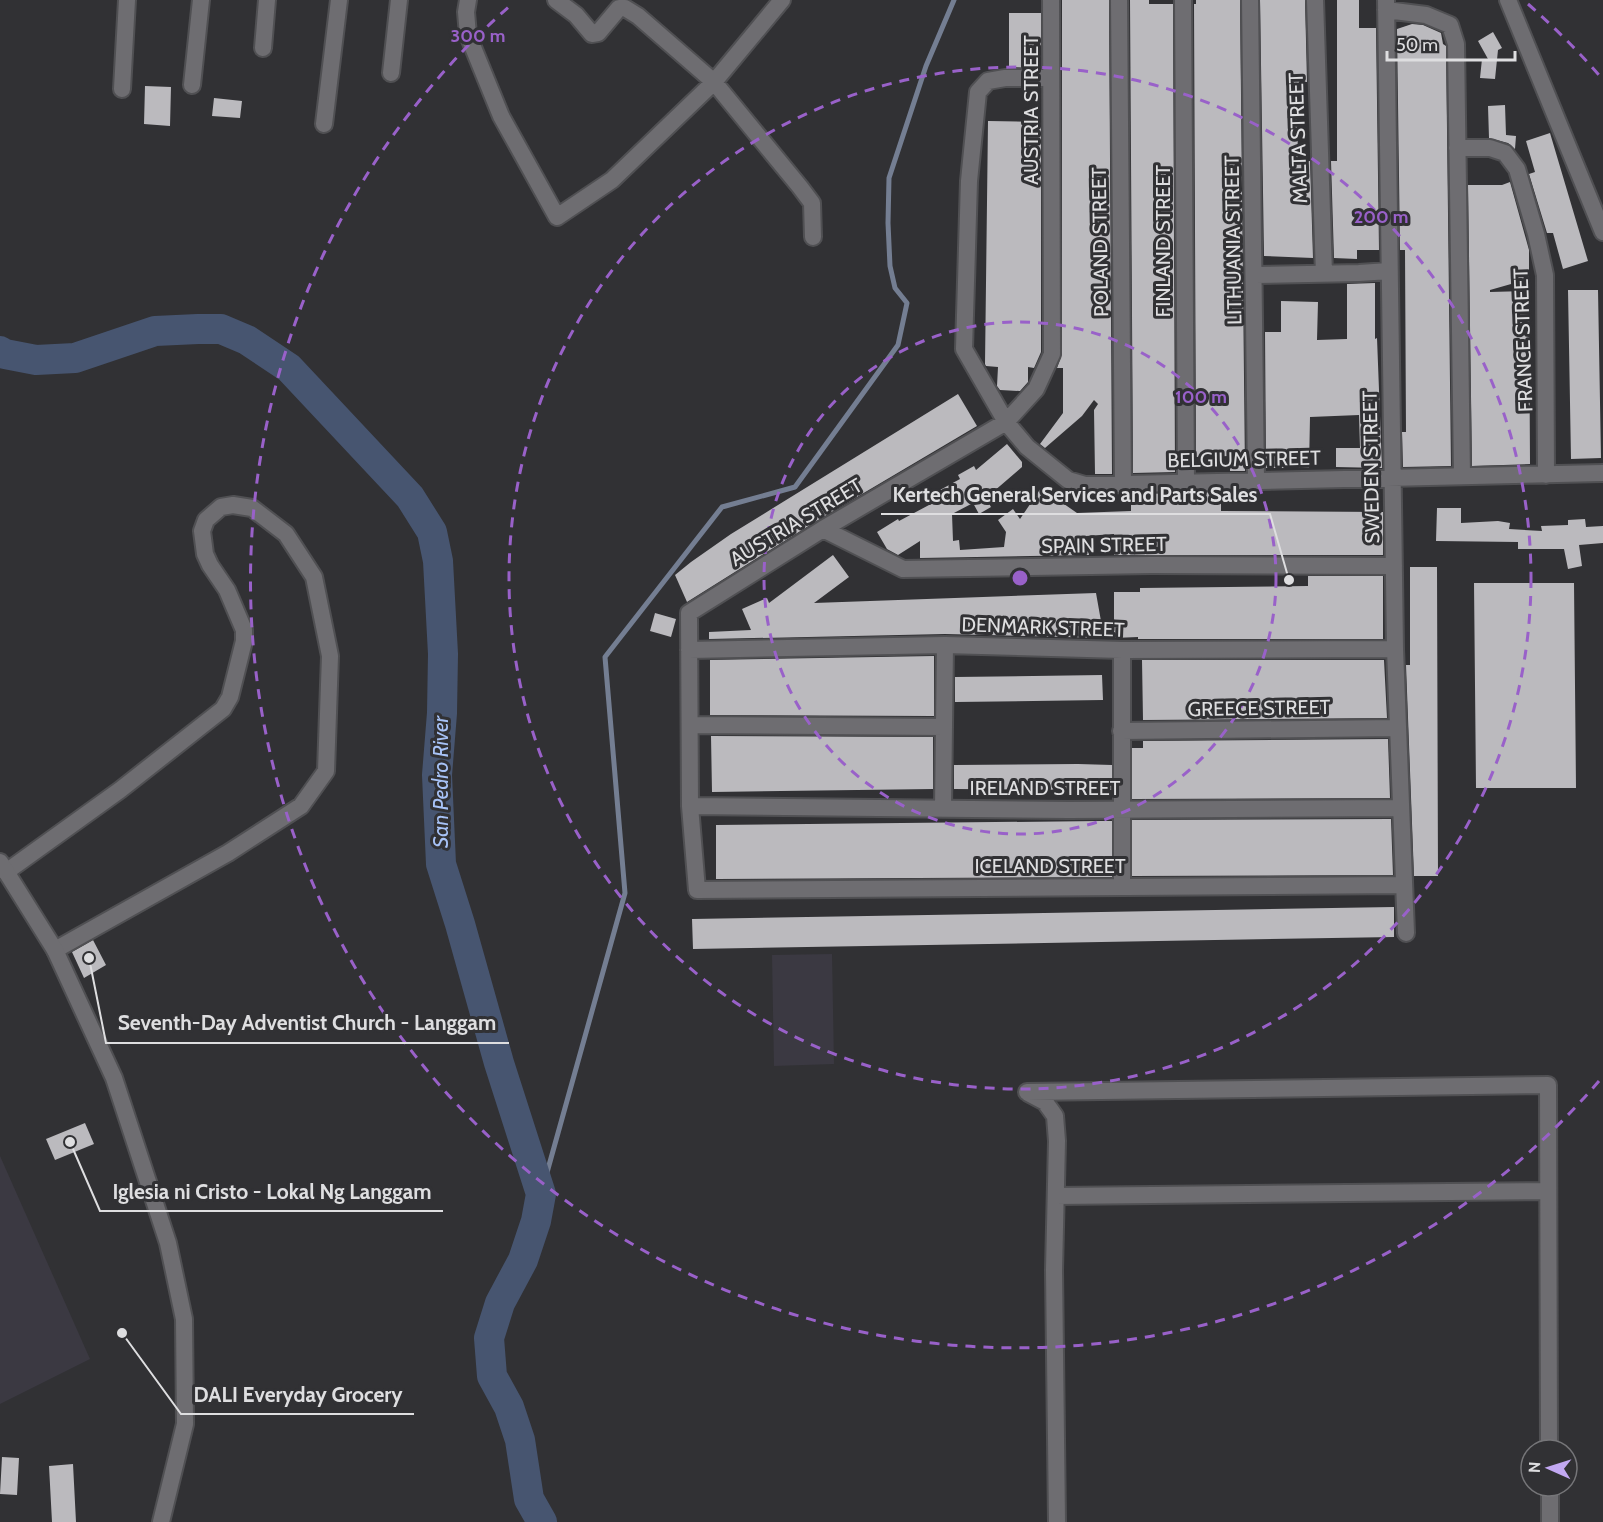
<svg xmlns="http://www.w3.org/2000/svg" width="1603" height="1522" font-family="Cabin,sans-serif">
	<rect width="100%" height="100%" fill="#313134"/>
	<path fill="#3b3942" d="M832,954l2,110 -60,2 -2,-111z
		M0,1156l90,203 -90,45z"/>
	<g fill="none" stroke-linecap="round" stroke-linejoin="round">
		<path stroke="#747e92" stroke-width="5" d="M541,1194l84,-301 -20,-236 117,-150 73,-20 103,-142 9,-42 -12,-15 -5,-22 -2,-43 1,-45 37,-112 28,-66"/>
		<path stroke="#475570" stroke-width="30" d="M0,351l5,3 31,6 39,-2 80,-27 43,-2h23l26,11 42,28 121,129 22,35 6,29 5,93 -1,59 -5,62 4,89 19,60 39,139 42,131 -5,27 -13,39 -23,43 -11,35 3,38 17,31 11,33 9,59 13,23"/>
	</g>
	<path fill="#bbbabe" d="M1062,0h47l3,474h-17l-1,-64 4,-6 -4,-4 -12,16 -37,32 -5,-4 23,-31v-45h-6l5,-14z
		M1130,0h19v4h24l2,468 -42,1z
		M1196,0h44l5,471h-15v-15l-34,1 -2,-453h2z
		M1260,0h45l2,82h-2v24h-8l1,55h12l3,97 -49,-2z
		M1337,0h22v28h17l3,222h-22v9l-23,-1 -3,-97h6z
		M1009,13h32v55l-32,-1z
		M1412,24l11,1 18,8 2,11 3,2 5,420 -48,1 -1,-35h4l-1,-182h-5l-3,-221z
		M1493,32l9,16 -4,2 -3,29 -15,-1 2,-19h6l-10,-18z
		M145,86l26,1 -1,39 -26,-2z
		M214,98l28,3 -2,17 -28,-2z
		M1505,105l1,30 10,1 -1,13 -7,-6 -19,-5 -1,-32z
		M988,121l53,1v230l-7,16 -6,-1v15l-8,9 -20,-1 -3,-4 1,-19 -12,-1 -1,-2z
		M1550,133l38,128 -25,8 -10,-36h-6l-18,-59 6,-2 -9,-31z
		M1510,182l19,68v29l-39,11v2l39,-1 1,173 -58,2 -4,-281h34z
		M1375,283v56l2,-1 5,130 -46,-1v-19h24l-1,-33 -49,2 -1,51h-43l-1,-136h16v-31l37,1 -1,38 30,-1v-55z
		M1568,290h30l3,168 -30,1z
		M958,394l19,32 -159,94 -131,82 -12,-27 16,-13 40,-28z
		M1007,444l15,18v5l-36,31 5,9 -12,7 -6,-11 -21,11 1,27 6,-1 1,10 44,-3 2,-15 -8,-12 15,-11 7,10 21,-31 36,25 54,-2v-17l90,-2v19l162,1v43h-269v-21l-28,2 3,19 -169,3v-17l-22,14 -11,-6 -10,-17 21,-13 1,2 45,-24 -4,-7 20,-11 -2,-4 16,-9 2,4z
		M1437,508h24v15l37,-2 12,2 -1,6 33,2 -1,-5 27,-1v-5l17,-1 1,8 17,-1v17l-24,2 3,21 -14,3 -4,-20h-46v-7l-82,-1z
		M833,555l16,22 -35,26 282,-10 8,45 -159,-4 -236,5v-7l42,-2 -9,-21 25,-11 2,5z
		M1410,567h27l1,309h-24l-8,-211h4z
		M1308,576h75v63h-245v-2l-24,1v-46h26v-4l168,-2z
		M1474,583h100l2,205h-100z
		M655,613l21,6 -5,18 -21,-6z
		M934,656v60l-224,-1v-55z
		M1142,660h242l3,58 -244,2z
		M1102,675l1,25 -148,2v-25z
		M711,736l222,1v52l-221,3z
		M1388,739l2,59 -258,1v-51h11v-7z
		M1078,764l34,1v25l-158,-1v-24z
		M1391,819l2,56 -261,1v-56z
		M1100,821h12v56l-396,2v-54z
		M1394,907v30l-701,12 -1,-30z
		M93,940l13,25 -22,13 -12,-26z
		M85,1123l9,21 -39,16 -9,-21z
		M2,1457l17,1 -2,37 -17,-1z
		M73,1464l3,58h-24l-3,-56z"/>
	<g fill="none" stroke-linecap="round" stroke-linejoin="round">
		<defs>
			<path id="minor" d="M468,0l-2,12 2,23 33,81 56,101 55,-37 102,-98 68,-82
				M556,0l20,15 16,19 6,-1 21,-25h6l13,8 76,66 86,105 12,16 1,34
				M1051,0l1,354 -16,35 -30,33 -183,107 -134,84 1,193 7,84 706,-5
				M1119,0l4,484
				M1183,0l3,482
				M1250,0l6,480
				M1315,0l9,274
				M1386,0l9,649 11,284
				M1386,10l40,5 24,10 6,19 6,431
				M263,48l4,-48
				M391,73l8,-73
				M1051,78h-46l-17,3 -10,11 -9,89 -5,168 42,73 21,25 41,33 17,5 518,-12
				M192,85l9,-85
				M122,89l5,-89
				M324,124l15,-124
				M1457,148h33l15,5 12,16 19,65 9,41 1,200
				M1255,275l104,-2 30,-2
				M823,529l80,40 248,-4 243,1
				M689,650l256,-5 177,5 273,-1
				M1122,650v237
				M690,725l254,2
				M1121,731l276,-3
				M690,806l379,4 331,-2
				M943,808l2,-163
				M6,872l114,-82 103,-81 7,-12 14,-56v-11l-17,-40 -17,-25 -5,-11 -3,-23 4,-11 15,-13 12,-2 19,3 34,26 28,43 16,79 -4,115 -25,35 -73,47 -173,97
				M1027,1092l521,-7 1,365
				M1028,1093l17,9 10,14 2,25 -3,129 3,252
				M1056,1196l492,-5
				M1550,1486v36"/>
			<path id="tertiary" d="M1508,0l95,232
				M0,862l55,88 59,128 54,165 16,76 1,105 -24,98"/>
		</defs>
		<use href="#minor" stroke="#505053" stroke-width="20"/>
		<use href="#tertiary" stroke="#505053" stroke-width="20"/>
		<use href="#minor" stroke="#6e6d71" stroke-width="16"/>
		<use href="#tertiary" stroke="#6e6d71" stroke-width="16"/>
	</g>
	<g fill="none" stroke="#9961c9" stroke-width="3" stroke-dasharray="10 8">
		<circle cx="1020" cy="578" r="256"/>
		<circle cx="1020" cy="578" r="511"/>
		<path d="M1599 1081A767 767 0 1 1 512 4M1528 4A767 767 0 0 1 1599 75"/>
	</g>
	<g text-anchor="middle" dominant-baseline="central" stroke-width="6" stroke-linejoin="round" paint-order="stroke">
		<g font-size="20" fill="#dedee0" stroke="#313134">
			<text transform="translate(1031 110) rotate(-90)">AUSTRIA STREET</text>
			<text transform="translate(1298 138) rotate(-92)">MALTA STREET</text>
			<text transform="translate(1233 240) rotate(-91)">LITHUANIA STREET</text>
			<text transform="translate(1163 241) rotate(-90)">FINLAND STREET</text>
			<text transform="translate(1100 242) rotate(-91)">POLAND STREET</text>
			<text transform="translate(1523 340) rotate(-92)">FRANCE STREET</text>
			<text transform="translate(1244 459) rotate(-1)">BELGIUM STREET</text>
			<text transform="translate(1371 467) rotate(-91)">SWEDEN STREET</text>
			<text transform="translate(796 522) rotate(-31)">AUSTRIA STREET</text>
			<text transform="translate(1104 545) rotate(-1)">SPAIN STREET</text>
			<text transform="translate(1043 627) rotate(2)">DENMARK STREET</text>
			<text transform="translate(1259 708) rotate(-1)">GREECE STREET</text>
			<text x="1045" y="788">IRELAND STREET</text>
			<text x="1050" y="866">ICELAND STREET</text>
		</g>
		<g font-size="21" font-style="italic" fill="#a7c2f6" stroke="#313134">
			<text transform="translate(440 782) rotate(-90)">San Pedro River</text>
		</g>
	</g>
	<circle cx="1020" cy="578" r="9" fill="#9961c9" stroke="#313134" stroke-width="3"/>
	<g font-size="18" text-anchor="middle" font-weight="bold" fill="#9961c9" stroke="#313134" stroke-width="6" stroke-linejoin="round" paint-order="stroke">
		<text x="478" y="42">300 m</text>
		<text x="1381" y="223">200 m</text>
		<text x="1201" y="403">100 m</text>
	</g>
	<path fill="none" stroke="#dedee0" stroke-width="2" d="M1289 580L1270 514H881M89 958L106 1043H509M70 1142L100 1211H443M122 1333L181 1414H414"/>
	<g fill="#dedee0" stroke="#313134" stroke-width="2">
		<circle cx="1289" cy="580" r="6"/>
		<circle cx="89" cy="958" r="6"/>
		<circle cx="70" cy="1142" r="6"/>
		<circle cx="122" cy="1333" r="6"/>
	</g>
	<g font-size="21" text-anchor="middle" font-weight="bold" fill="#dedee0" stroke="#313134" stroke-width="6" stroke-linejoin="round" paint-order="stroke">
		<text x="1075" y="502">Kertech General Services and Parts Sales</text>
		<text x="307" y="1030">Seventh-Day Adventist Church - Langgam</text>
		<text x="272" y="1199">Iglesia ni Cristo - Lokal Ng Langgam</text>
		<text x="298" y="1402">DALI Everyday Grocery</text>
	</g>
	<g transform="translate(1549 1468) rotate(273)"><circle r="28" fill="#313134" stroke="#767679" stroke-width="1.5"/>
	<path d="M0-4.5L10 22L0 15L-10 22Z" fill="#c2a8f2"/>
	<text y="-9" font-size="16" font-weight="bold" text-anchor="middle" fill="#dedee0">N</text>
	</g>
	<path d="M1387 51v9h128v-9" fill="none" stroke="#dedee0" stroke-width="3"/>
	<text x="1396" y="51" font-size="18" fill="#dedee0" stroke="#313134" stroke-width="4.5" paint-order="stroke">50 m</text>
</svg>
